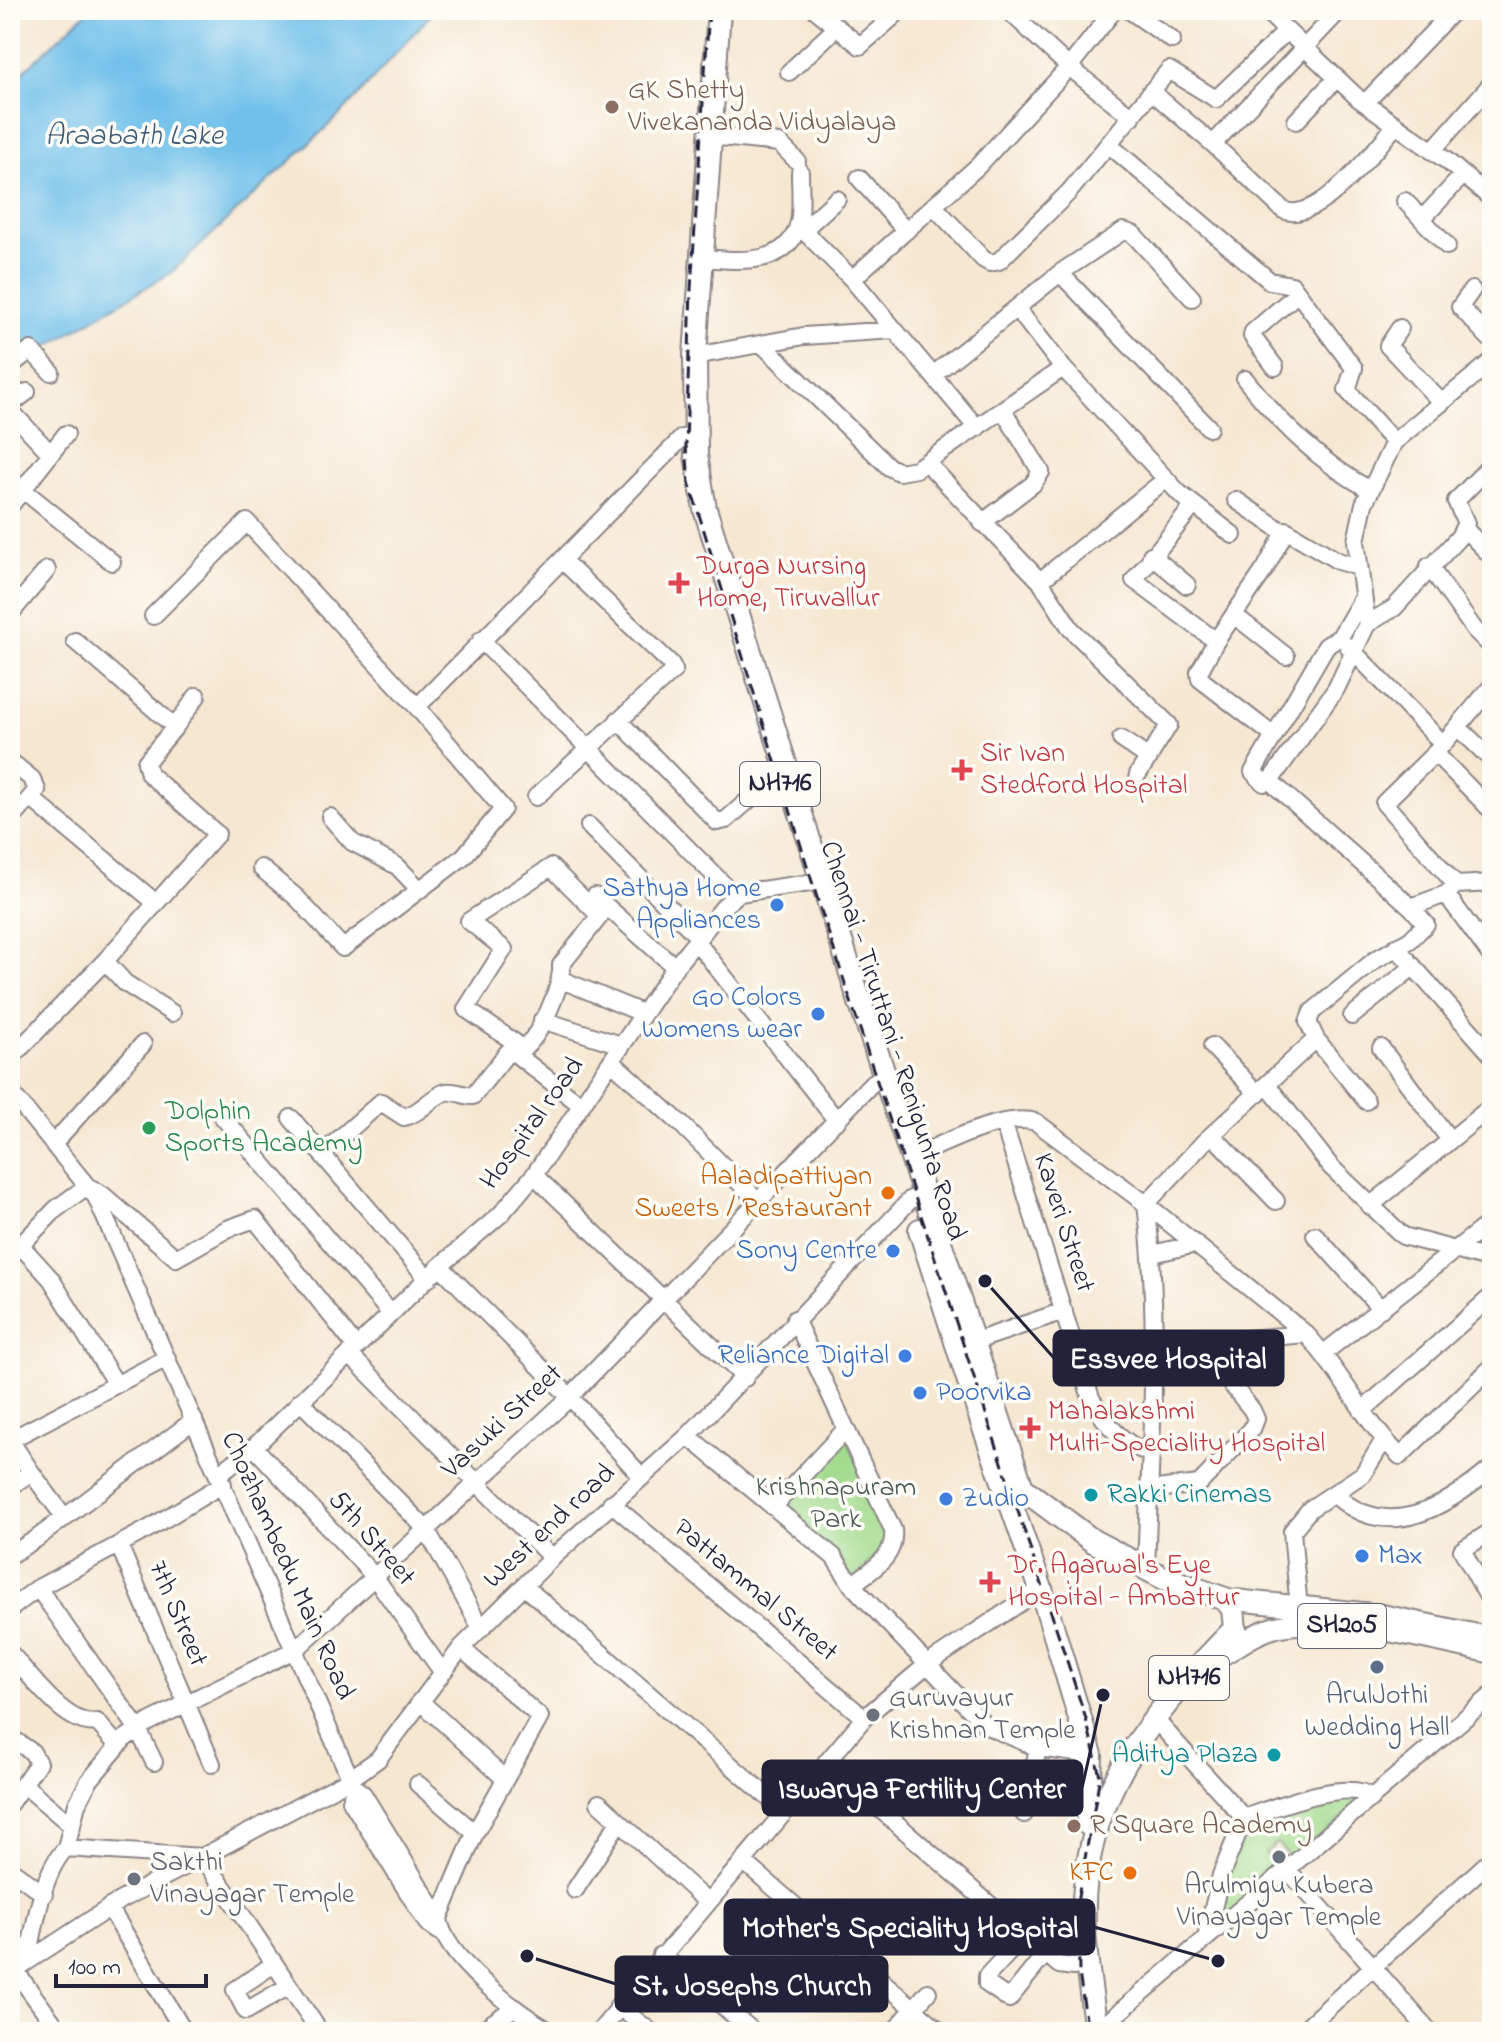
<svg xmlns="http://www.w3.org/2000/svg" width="1502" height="2042" font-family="'Indie Flower',sans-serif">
	<rect width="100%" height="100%" fill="#fdfcf7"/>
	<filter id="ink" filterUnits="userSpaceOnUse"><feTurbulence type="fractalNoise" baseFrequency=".0125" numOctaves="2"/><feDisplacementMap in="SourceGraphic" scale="16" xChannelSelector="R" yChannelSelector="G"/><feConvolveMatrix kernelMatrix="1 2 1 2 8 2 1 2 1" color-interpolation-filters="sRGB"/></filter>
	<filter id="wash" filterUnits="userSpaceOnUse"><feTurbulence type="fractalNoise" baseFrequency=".006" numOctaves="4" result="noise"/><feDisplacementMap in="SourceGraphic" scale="32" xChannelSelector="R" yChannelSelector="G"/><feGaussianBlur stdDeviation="1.8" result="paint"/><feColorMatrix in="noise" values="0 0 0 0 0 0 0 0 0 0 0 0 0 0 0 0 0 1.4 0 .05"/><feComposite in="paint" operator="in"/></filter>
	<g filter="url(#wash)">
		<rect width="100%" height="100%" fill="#f6e7d1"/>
		<path fill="#a3db8d" stroke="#627e64" stroke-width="2" d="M845,1434l47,107 -39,39 -76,-74z
			M1346,1793l17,8 -71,59 -15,-17 -12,10 15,18 -65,56v-21l29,-82z"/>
		<path fill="#6fc0ea" stroke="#487192" stroke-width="2" d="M89,10h346l-90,100 -173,162 -162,97v-285z"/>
	</g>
	<g filter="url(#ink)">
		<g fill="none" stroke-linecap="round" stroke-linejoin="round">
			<defs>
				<path id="minor" d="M816,10l44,36 35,-31 -5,-5
					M1016,10l-4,4 57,53 63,50
					M1129,10l43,30
					M1265,10l94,89 88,62 45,38
					M789,72l46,-43
					M1151,91l62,53 127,-134
					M1365,103l89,-93
					M1296,121l40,-42
					M711,136l68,7 18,18
					M1108,144l162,137 22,4 62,83 -7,22 47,52
					M1213,144l70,66c35,16 93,-62 113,-85
					M1432,151l60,-68
					M859,178l47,53
					M1405,201l42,45
					M934,206l49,53 7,4 9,-2 70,-69 100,-122 47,29 70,-67
					M1422,219l41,-44
					M798,225l54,54 125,149
					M803,230l34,-31
					M701,258c35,2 86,11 98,-35 3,-15 1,-35 1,-51
					M1060,273l149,155
					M852,279l126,-113 91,-99 45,-57
					M1472,290l-12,17 32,34
					M1018,310l45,58 116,125 54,42
					M1400,328l-12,18 52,55
					M762,344l127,123 10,5 17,-3 147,-101
					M695,356l109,-20 91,-6
					M10,366l21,-16 20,22
					M1275,367l-23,-31 1,-4 45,-39
					M933,375l127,-102 63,-42 10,3 59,64
					M1245,379c37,46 73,82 125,111
					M10,405l17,-13
					M10,410l40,43
					M926,462l114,119 126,-102
					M22,489l90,73
					M1236,500l47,32
					M1194,505l-60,75 82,61 -17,31 1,7 74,57
					M10,506l56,-72
					M982,523l51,-39 8,-12 -38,-62
					M1465,529l27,28
					M1151,555l36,30
					M1429,566l45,63 18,18
					M1040,581l31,48 98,96 -31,49
					M1362,599l-22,38 -14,9 -73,126 11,11 6,-2 141,126
					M10,614l37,-44
					M1234,615l52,41
					M153,616l94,-94 170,185 265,-269 14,-1
					M1367,624l27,-16 65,-71 7,-14 -10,-22 36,-37
					M481,640l254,256
					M75,641l100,86 -29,35 3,12 68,60 -112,127
					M1216,641l49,-72 21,-39 52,31 20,6
					M1348,646l95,98 -8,9 57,58
					M618,720l99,102 9,-2 51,-45
					M175,727l22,-31
					M1458,727l34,33
					M1121,739l28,19
					M1443,744l49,-58
					M1435,753l-51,50 72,82
					M10,761l22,18 5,11 -27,31
					M1270,781l66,-92 31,-65 -11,-83 8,-37 30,-62 98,-81
					M536,797l138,-127 -3,-6 -109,-104
					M32,799l124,104
					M330,817l22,25 45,24 22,23
					M589,826l110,112
					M551,867l49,49 -39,49c2,19 -21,73 -38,83l-57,-39 38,-60 -35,-28z
					M261,868l36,30 46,50 121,-92 39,-47 -86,-102
					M1446,894l46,63
					M595,896l80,71
					M696,941l141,180
					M1396,947l96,108
					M562,980l80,33
					M1352,1016l61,-49
					M542,1020l79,25
					M1316,1039l50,62
					M1212,1046l46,48
					M1381,1048l69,92
					M10,1059l95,-98 20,22 47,30
					M611,1061l71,64 77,77
					M1268,1086l63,81 72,69 89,24
					M10,1091l86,106 258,590 9,7 76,124c4,39 78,95 112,114
					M222,1116l169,198
					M291,1118l137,161
					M1003,1122l88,276c14,25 30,46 59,55
					M1212,1135l64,66
					M53,1144l90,-100
					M322,1154l59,-52 23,15c18,-4 26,-20 42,-25 8,-2 18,4 27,4l35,-44 9,3 64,50
					M912,1157c33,-13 90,-45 124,-35l110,82 160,130c35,37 57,86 94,122l92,-89
					M534,1175l211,203
					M1370,1206l122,-100
					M1315,1235l66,74
					M21,1246l30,33 65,105
					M1152,1254l44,-10
					M10,1256l46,-47 31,-23 16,9 73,63 51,-29 28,-10 101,128
					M440,1266l130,131 72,80
					M795,1319l98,211c3,28 -21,39 -41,55
					M973,1342l91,-31
					M1154,1347l152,-13
					M1324,1353l168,-132
					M349,1354l203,204
					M300,1401l126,128 55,99
					M1362,1411l130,-115
					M688,1436l146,121 18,28 133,140 53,23 53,7
					M254,1447l120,129 67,94
					M31,1472l-21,-32 157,-82
					M219,1474l35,-27 186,-181 60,-51 34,-40 141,-208 51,-63 13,-11 71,-10
					M10,1487l21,-15 34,46
					M1148,1490l51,-6 53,-55 4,-10 -4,-9 -53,-66
					M1335,1495c54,49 112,11 157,-27
					M611,1503l253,215
					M773,1507l73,-78
					M1492,1531l-30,19 30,54
					M119,1545l93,219
					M10,1555l26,-16 158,-119
					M1146,1569c4,-122 15,-244 0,-365l58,-62 112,-103 -8,-17 4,-10 63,-52 35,-20 16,-16 -15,-17 35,-13 10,-9 36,-2
					M524,1586l261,226
					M38,1588l100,141 16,33
					M10,1609l28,-21 110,-59 75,-45
					M1299,1609l-7,-78 18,-22 53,-35 21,-34
					M10,1653c20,22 57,75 87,69l21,24
					M420,1701l85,78
					M1153,1717l91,101
					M10,1737l22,15 6,11 -28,40
					M826,1762l233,203 15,2
					M23,1784l49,42
					M418,1784l57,49
					M354,1787l-3,14 76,122 13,9
					M599,1803l108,99
					M1024,1814l14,-66
					M66,1848l11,-44 12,-23 35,-42 25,-17 147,-73 270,-248 306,-318 13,-6
					M203,1857l117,175
					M743,1861l198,171
					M10,1869l34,25
					M1287,1869l143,163
					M575,1890l44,-68
					M109,1907l75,125
					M439,1918l36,-85 65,-116 -79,-69
					M1025,1935l-38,41v8l22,15 37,-46
					M1206,1938l15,-63 23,-57c26,-9 105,-41 127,-21
					M661,1955l93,77
					M28,1959c7,-33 14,-87 38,-111l136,9
					M274,1964l-39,26 11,21 43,-25
					M14,1969l46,63
					M10,1973l111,-73 229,-121 28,-20 83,-111 91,-90 136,-122 223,-237 14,-3
					M618,2006l33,26
					M479,2032l35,-24
					M515,2032l16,-11
					M599,2032l265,-314 65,-55 112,-74
					M894,2032l34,-40
					M1096,2032l396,-337
					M1301,2032l191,-173"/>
				<path id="major" d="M1225,1599l157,16 110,23
					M1199,1666c27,-9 49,-32 77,-39 59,-13 157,13 216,26"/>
				<path id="highway" d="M719,10l-24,346 1,99 9,54 155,493 162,486 71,53 71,37 61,21 8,10 2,20c-85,86 -157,170 -151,300 2,35 8,69 12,103
					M920,1230l62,192 59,167 50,166 -3,69"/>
			</defs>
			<use href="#minor" stroke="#8c8486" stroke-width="20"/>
			<use href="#major" stroke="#8c8486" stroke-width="24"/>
			<use href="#highway" stroke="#8c8486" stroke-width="26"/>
			<use href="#minor" stroke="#fff" stroke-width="16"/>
			<use href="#major" stroke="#fff" stroke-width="20"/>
			<use href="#highway" stroke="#fff" stroke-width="22"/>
			<path stroke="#22223b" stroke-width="3" stroke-dasharray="12 6" stroke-linecap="butt" d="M709,10l-18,279 -5,157 3,36 129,419 268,818 14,57 -22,121 1,76 9,59"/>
		</g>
	</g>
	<g fill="#8d6e63" stroke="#fdfcf7" stroke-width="3">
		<circle cx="612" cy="107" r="8"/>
		<circle cx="1074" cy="1826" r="8"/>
	</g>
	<g fill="#e0444e" stroke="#fdfcf7" stroke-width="3">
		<path d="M675 571h8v8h8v8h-8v8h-8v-8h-8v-8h8z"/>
		<path d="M958 758h8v8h8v8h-8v8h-8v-8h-8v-8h8z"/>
		<path d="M1026 1416h8v8h8v8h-8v8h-8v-8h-8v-8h8z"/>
		<path d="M986 1570h8v8h8v8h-8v8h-8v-8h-8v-8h8z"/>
	</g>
	<g fill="#3f7fe0" stroke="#fdfcf7" stroke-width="3">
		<circle cx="777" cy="905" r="8"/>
		<circle cx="818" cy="1014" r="8"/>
		<circle cx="893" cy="1251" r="8"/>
		<circle cx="905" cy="1356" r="8"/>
		<circle cx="920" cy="1393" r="8"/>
		<circle cx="946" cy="1499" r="8"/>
		<circle cx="1362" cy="1556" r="8"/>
	</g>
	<circle fill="#2e9e5b" stroke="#fdfcf7" stroke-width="3" cx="149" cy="1128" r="8"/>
	<g fill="#e8710a" stroke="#fdfcf7" stroke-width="3">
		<circle cx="888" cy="1193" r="8"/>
		<circle cx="1130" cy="1873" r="8"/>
	</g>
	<g fill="#0f9aa8" stroke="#fdfcf7" stroke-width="3">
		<circle cx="1091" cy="1495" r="8"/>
		<circle cx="1274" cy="1755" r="8"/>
	</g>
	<circle fill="#5c6f8a" stroke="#fdfcf7" stroke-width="3" cx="1377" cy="1667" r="8"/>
	<g fill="#6b7280" stroke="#fdfcf7" stroke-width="3">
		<circle cx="873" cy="1715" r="8"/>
		<circle cx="1279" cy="1857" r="8"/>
		<circle cx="134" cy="1879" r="8"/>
	</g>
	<g text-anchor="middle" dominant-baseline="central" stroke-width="7" stroke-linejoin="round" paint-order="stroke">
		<g fill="#fdfcf7" stroke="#646373" stroke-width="2">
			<rect x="740" y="762" width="80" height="44" rx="6"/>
			<rect x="1298" y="1604" width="88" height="44" rx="6"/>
			<rect x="1149" y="1656" width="80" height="44" rx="6"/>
		</g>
		<g font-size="26" font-weight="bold" fill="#22223b">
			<text x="780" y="784">NH716</text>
			<text x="1342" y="1626">SH205</text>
			<text x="1189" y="1678">NH716</text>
		</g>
		<g font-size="28" fill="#785e54" stroke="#fdfcf7" text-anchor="start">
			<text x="628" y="91">GK Shetty<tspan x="628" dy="32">Vivekananda Vidyalaya</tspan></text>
			<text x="1090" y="1826">R Square Academy</text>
		</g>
		<g font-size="28" fill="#be3a42" stroke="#fdfcf7" text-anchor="start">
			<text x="697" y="567">Durga Nursing<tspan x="697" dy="32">Home, Tiruvallur</tspan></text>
			<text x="980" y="754">Sir Ivan<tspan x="980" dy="32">Stedford Hospital</tspan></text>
			<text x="1048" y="1412">Mahalakshmi<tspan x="1048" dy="32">Multi-Speciality Hospital</tspan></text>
			<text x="1008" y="1566">Dr. Agarwal's Eye<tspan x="1008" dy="32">Hospital - Ambattur</tspan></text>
		</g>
		<g font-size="28" fill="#366cbe" stroke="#fdfcf7" text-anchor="end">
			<text x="761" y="889">Sathya Home<tspan x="761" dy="32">Appliances</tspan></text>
			<text x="802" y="998">Go Colors<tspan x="802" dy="32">Womens wear</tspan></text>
			<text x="877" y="1251">Sony Centre</text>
			<text x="889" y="1356">Reliance Digital</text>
			<text x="936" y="1393" text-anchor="start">Poorvika</text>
			<text x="962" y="1499" text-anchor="start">Zudio</text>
			<text x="1378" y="1556" text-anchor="start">Max</text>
		</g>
		<g font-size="28" fill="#22223b" stroke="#fdfcf7">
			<text transform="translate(892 1041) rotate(72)">Chennai - Tiruttani - Renigunta Road</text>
			<text transform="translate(533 1124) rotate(-54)">Hospital road</text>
			<text transform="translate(1063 1223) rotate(72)">Kaveri Street</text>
			<text transform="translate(503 1422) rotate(-43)">Vasuki Street</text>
			<text transform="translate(550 1527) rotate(-43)">West end road</text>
			<text transform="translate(371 1539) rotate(49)">5th Street</text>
			<text transform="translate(287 1566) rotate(66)">Chozhambedu Main Road</text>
			<text transform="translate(755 1591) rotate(40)">Pattammal Street</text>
			<text transform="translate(177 1614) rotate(67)">7th Street</text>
		</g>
		<g font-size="28" fill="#27864d" stroke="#fdfcf7" text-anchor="start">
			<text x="165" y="1112">Dolphin<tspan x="165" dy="32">Sports Academy</tspan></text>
		</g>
		<g font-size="28" fill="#c56008" stroke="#fdfcf7" text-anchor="end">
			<text x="872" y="1177">Aaladipattiyan<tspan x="872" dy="32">Sweets / Restaurant</tspan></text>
			<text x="1114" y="1873">KFC</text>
		</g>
		<g font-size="28" fill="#495a54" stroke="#fdfcf7">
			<text x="836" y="1488">Krishnapuram<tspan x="836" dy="32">Park</tspan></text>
		</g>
		<g font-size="28" fill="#0d838f" stroke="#fdfcf7" text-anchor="start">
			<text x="1107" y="1495">Rakki Cinemas</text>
			<text x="1258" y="1755" text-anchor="end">Aditya Plaza</text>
		</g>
		<g font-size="28" fill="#4e5e75" stroke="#fdfcf7">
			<text x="1377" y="1696">ArulJothi<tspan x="1377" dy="32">Wedding Hall</tspan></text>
		</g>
		<g font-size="28" fill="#5b616d" stroke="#fdfcf7" text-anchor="start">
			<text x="889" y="1699">Guruvayur<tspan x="889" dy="32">Krishnan Temple</tspan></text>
			<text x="150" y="1863">Sakthi<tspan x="150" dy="32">Vinayagar Temple</tspan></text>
			<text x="1279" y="1886" text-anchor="middle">Arulmigu Kubera<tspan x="1279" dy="32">Vinayagar Temple</tspan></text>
		</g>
		<g font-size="30" font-style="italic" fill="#3d5978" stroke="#fdfcf7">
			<text x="134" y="137">Araabath Lake</text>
		</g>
	</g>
	<path fill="none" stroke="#22223b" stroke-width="3" d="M985 1281L1054 1358M1103 1695L1082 1788M1218 1961L1094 1927M527 1956L616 1984"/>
	<g fill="#22223b" stroke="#fdfcf7" stroke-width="3">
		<circle cx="985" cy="1281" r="8"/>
		<circle cx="1103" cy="1695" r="8"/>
		<circle cx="1218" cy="1961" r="8"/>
		<circle cx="527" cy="1956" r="8"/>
	</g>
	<g fill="#22223b" stroke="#22223b" stroke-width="3">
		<rect x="1054" y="1331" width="229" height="54" rx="8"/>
		<rect x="763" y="1761" width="319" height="54" rx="8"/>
		<rect x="725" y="1900" width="369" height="54" rx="8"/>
		<rect x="616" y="1957" width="271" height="54" rx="8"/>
	</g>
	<g font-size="30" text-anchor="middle" font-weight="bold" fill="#fff">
		<text x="1168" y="1368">Essvee Hospital</text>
		<text x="922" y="1798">Iswarya Fertility Center</text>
		<text x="910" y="1937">Mother's Speciality Hospital</text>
		<text x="752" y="1995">St. Josephs Church</text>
	</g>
	<rect width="1502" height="2042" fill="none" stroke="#fdfcf7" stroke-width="40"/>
	<path d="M56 1974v12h150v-12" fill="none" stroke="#22223b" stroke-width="4"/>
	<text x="68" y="1974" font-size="24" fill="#22223b" stroke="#fdfcf7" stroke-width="6" paint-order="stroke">100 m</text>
</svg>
